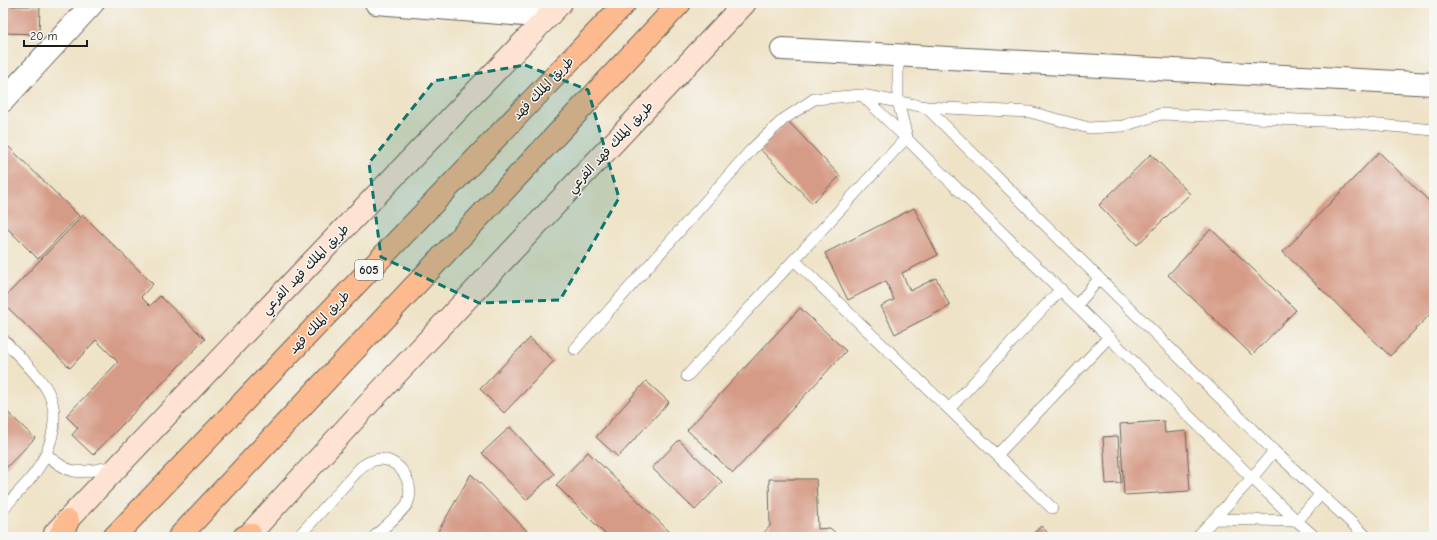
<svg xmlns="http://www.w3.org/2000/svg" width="1437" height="540" font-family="'Comic Neue','Playpen Sans Arabic',sans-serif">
	<rect width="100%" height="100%" fill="#f6f6f2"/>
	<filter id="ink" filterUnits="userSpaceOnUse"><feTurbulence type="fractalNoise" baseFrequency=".025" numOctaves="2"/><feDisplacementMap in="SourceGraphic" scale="8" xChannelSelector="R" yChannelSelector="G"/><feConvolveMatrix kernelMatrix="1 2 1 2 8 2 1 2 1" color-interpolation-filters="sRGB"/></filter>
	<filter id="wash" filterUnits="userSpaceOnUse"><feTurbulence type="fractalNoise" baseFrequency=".012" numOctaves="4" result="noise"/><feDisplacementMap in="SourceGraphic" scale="16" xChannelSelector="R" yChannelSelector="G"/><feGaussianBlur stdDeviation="0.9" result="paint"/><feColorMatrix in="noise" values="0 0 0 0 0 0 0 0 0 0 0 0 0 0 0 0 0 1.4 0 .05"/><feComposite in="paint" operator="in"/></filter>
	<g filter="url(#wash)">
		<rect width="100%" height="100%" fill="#efe3c7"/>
		<g id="blocks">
			<path fill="#d69b87" d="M3,6h37l-1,28 -36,-1z
				M788,121l52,55 -28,27 -52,-54z
				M9,147l70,69 -41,43 -35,-35v-71z
				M1379,152l55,54v104l-44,46 -107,-104z
				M1151,154l39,40 -53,51 -38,-40z
				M914,208l24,47 -36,18 8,18 26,-13 14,28 -55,28 -14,-28 13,-6 -8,-19 -38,19 -23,-47z
				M83,215l70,69 -12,13 9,9 10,-10 45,43 -112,116 -21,-20 6,-7 -12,-12 52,-54 -22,-22 -26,28 -67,-65v-4z
				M1211,229l85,81 -44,45 -84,-80z
				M800,308l46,43 -113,122 -46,-43z
				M530,338l24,23 -50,52 -24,-24z
				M646,381l23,21 -51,55 -22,-20z
				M3,408l32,30 -32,33z
				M1164,421l1,12 21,-2 4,60 -66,4 -4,-71z
				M510,427l44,47 -28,26 -44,-47z
				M1118,436l3,47 -15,1 -3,-47z
				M679,440l43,42 -27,28 -43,-42z
				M588,452l87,85h-67l-52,-52z
				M471,474l59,60 -2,3h-93z
				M769,479h47l2,50 12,-1 10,9h-80l10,-11z
				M1041,526l11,11h-21z"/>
		</g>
	</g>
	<g filter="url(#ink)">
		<use href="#blocks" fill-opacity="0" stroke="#666258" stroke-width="1"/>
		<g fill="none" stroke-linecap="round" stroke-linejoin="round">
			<defs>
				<path id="lane" d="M862,95l390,383 -38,41
					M926,107l104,5 59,16 34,-2 38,-12 184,8 89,8
					M794,260l258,248
					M1077,305l22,-26
					M3,339c13,15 32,32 43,49 15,24 7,56 -7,79 -9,15 -24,28 -36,42
					M575,349l177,-200 32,-30 30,-20 48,-4 64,12 348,344 93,86
					M687,376l220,-239 -9,-35v-47
					M949,409l112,-120
					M1274,451l-22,27 45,43 24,-27
					M46,454c28,25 35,18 69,12
					M997,455l112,-118
					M298,537l63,-70c3,-2 7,-5 11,-6 23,-9 44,20 36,41 -2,7 -27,28 -34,35
					M1197,537l17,-18 83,2 18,16"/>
				<path id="street" d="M376,3l172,14
					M782,49l652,35
					M3,101l90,-98"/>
				<path id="secondary" d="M55,533l253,-267 253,-263
					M247,537l124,-136 374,-398"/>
				<path id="highway" d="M59,537l9,-16
					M114,537l511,-534
					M179,537l501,-534
					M244,537l6,-3"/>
			</defs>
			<use href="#lane" stroke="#666258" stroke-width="12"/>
			<use href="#street" stroke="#666258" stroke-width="24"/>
			<use href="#secondary" stroke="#666258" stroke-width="24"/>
			<use href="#highway" stroke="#666258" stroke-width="24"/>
			<use href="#lane" stroke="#fff" stroke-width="11"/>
			<use href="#street" stroke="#fff" stroke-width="22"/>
			<use href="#secondary" stroke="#fee3d2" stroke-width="22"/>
			<use href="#highway" stroke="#fcba8e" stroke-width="22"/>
		</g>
	</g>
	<path fill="#0f766e" fill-opacity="0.2" stroke="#0f766e" stroke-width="3" stroke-dasharray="8 5" stroke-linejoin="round" d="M525,65l63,25 31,108 -59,102 -81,3 -98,-46 -12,-94 65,-82z"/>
	<g text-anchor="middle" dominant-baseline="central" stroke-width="3" stroke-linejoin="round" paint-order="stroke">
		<rect fill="#f6f6f2" stroke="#5d5d5c" stroke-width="1" x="355" y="260" width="28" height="20" rx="3"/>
		<g font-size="12" font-weight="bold" fill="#1c1c1c">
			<text x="369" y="270">605</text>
		</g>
		<g font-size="13" fill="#1c1c1c" stroke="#f6f6f2">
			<text transform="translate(543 88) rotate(-46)">طريق الملك فهد</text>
			<text transform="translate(610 147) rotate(-47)">طريق الملك فهد الفرعي</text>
			<text transform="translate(305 269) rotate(-46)">طريق الملك فهد الفرعي</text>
			<text transform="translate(319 322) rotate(-46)">طريق الملك فهد</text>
		</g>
	</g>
	<rect width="1437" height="540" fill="none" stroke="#f6f6f2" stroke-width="16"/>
	<path d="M24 40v6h63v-6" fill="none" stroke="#1c1c1c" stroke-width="2"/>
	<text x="30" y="40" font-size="12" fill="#1c1c1c" stroke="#f6f6f2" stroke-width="3" paint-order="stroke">20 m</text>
</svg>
